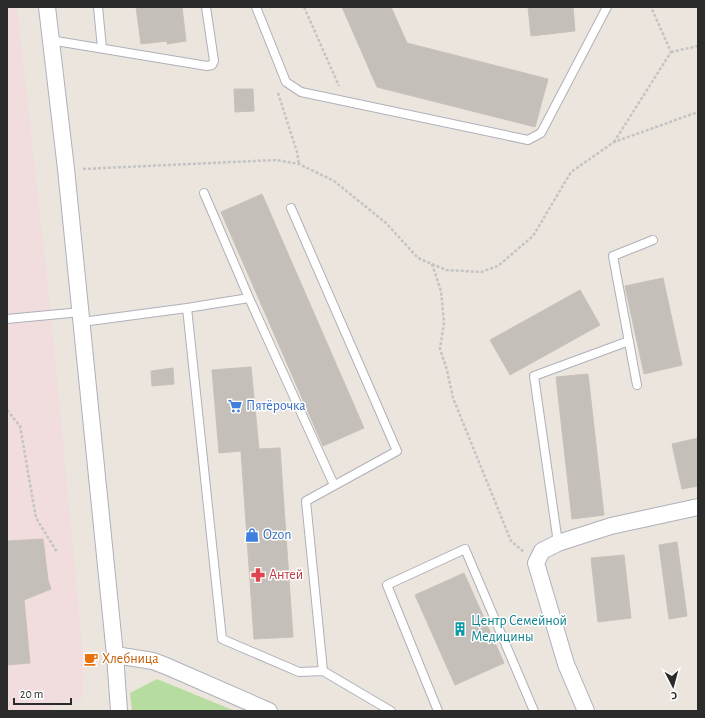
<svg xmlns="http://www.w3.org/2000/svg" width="705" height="718" font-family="'Alegreya Sans',sans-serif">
	<rect width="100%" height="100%" fill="#ebe5de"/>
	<path fill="#f1dcde" d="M7,7h10l34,307 33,353 -2,33 -31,3 1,8h-45z"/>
	<path fill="#b6dd9f" d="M157,679l78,32h-103l-2,-18z"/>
	<path fill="#c4c0b9" stroke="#c7c1b8" d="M136,7h46l4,34 -19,3v-3l-26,3z
		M342,7h49l16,36 141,36 -13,48 -158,-40z
		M528,7h45l2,24 -44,5z
		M234,89h19l1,22 -19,1z
		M262,194l102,234 -41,18 -102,-234z
		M663,278l19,87 -38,9 -19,-88z
		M580,290l20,35 -90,50 -20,-35z
		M251,367l8,82 21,-1 13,189 -39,2 -13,-188 -22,2 -7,-83z
		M173,368l1,16 -22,2 -1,-15z
		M588,374l16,141 -32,4 -16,-142z
		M698,438v48l-16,3 -10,-45z
		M43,539l5,41 3,9 -27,11 6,63 -23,2v-124z
		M677,542l10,74 -18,3 -10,-74z
		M624,555l7,63 -33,4 -7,-64z
		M464,573l40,90 -49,22 -40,-90z"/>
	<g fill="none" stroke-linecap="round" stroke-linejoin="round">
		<defs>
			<path id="service" d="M98,7l4,41
				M256,7l30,75 15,10 227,48 13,-7 66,-126
				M50,40l157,26 5,-1 2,-4 -8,-54
				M204,193l45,105 85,187
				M291,208l106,243 -91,50 17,170 68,40
				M187,308l35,331 77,33 24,-1
				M7,319l74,-7
				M82,322l105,-14 62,-10
				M637,385l-24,-129 40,-16
				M558,543l-24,-167 95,-35
				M438,711l-51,-126 78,-36 69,162"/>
			<path id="minor" d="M47,7l19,162 49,486 4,56
				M115,655l38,6 13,5 103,45
				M586,711l-20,-47 -30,-101 6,-12 16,-8 53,-17 87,-19"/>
		</defs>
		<use href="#service" stroke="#aeb1ba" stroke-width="10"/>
		<use href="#minor" stroke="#aeb1ba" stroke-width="18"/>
		<path stroke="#c4c4c4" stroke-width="2.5" stroke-dasharray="3 2" stroke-linecap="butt" d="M304,7l35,79
			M671,52l27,-6
			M278,93l19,59 2,12
			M614,142l57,-90 -20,-45
			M83,169l193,-9 23,4 35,17 52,42 32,35 28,12 35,2 17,-6 35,-30 38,-64 43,-30 84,-30
			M432,264l9,27 3,31 -4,27 7,21 6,28 58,143 13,11
			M7,410l13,16 16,92 21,34"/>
		<use href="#service" stroke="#fff" stroke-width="8"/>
		<use href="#minor" stroke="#fff" stroke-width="16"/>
	</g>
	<defs>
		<symbol id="supermarket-bare" viewBox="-9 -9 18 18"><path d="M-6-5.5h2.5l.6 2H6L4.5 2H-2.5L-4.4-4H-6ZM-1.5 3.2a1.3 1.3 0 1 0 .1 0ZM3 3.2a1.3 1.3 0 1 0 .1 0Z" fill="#3f7fe0" stroke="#fff" stroke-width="2.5" paint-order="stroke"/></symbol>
		<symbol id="shop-bare" viewBox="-9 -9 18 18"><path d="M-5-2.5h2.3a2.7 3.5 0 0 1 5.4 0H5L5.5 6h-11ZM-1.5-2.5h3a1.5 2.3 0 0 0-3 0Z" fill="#3f7fe0" stroke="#fff" stroke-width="2.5" paint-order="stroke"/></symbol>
		<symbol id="pharmacy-bare" viewBox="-9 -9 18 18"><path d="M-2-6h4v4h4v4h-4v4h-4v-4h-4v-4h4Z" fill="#e0444e" stroke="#fff" stroke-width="2.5" paint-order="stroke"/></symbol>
		<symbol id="building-bare" viewBox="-9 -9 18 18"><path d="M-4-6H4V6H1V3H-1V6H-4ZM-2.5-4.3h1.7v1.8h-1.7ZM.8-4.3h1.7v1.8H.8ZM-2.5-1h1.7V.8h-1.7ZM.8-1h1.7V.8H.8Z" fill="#0f9aa8" stroke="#fff" stroke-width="2.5" paint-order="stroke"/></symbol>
		<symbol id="cafe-bare" viewBox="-9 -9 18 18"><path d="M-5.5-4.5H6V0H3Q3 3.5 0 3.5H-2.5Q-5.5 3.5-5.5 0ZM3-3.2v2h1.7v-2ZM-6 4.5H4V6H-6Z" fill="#e8710a" stroke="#fff" stroke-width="2.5" paint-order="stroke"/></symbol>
	</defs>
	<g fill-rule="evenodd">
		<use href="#supermarket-bare" x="225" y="396" width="20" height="20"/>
		<use href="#shop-bare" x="242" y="525" width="20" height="20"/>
		<use href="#pharmacy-bare" x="248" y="565" width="20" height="20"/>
		<use href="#building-bare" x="450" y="619" width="20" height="20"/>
		<use href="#cafe-bare" x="81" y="649" width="20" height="20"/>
	</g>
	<g text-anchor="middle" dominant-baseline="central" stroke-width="3" stroke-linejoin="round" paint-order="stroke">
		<g font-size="14" fill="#366cbe" stroke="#fff" text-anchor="start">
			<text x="246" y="406">Пятёрочка</text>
			<text x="263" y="535">Ozon</text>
		</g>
		<g font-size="14" fill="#be3a42" stroke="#fff" text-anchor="start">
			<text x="269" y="575">Антей</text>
		</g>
		<g font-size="14" fill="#0d838f" stroke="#fff" text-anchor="start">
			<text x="471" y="621">Центр Семейной<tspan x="471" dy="16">Медицины</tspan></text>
		</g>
		<g font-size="14" fill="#c56008" stroke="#fff" text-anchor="start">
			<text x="102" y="659">Хлебница</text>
		</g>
	</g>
	<rect width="705" height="718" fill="none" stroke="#2b2b2b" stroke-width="16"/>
	<g transform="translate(673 686) rotate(174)" stroke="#ffffff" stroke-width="3" paint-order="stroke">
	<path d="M0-3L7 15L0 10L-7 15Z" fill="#2b2b2b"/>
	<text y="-6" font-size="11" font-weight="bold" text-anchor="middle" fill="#2b2b2b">С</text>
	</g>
	<path d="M14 698v6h57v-6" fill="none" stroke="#2b2b2b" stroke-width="2"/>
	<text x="20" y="698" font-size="12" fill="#2b2b2b" stroke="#ffffff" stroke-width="3" paint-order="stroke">20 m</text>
</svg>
